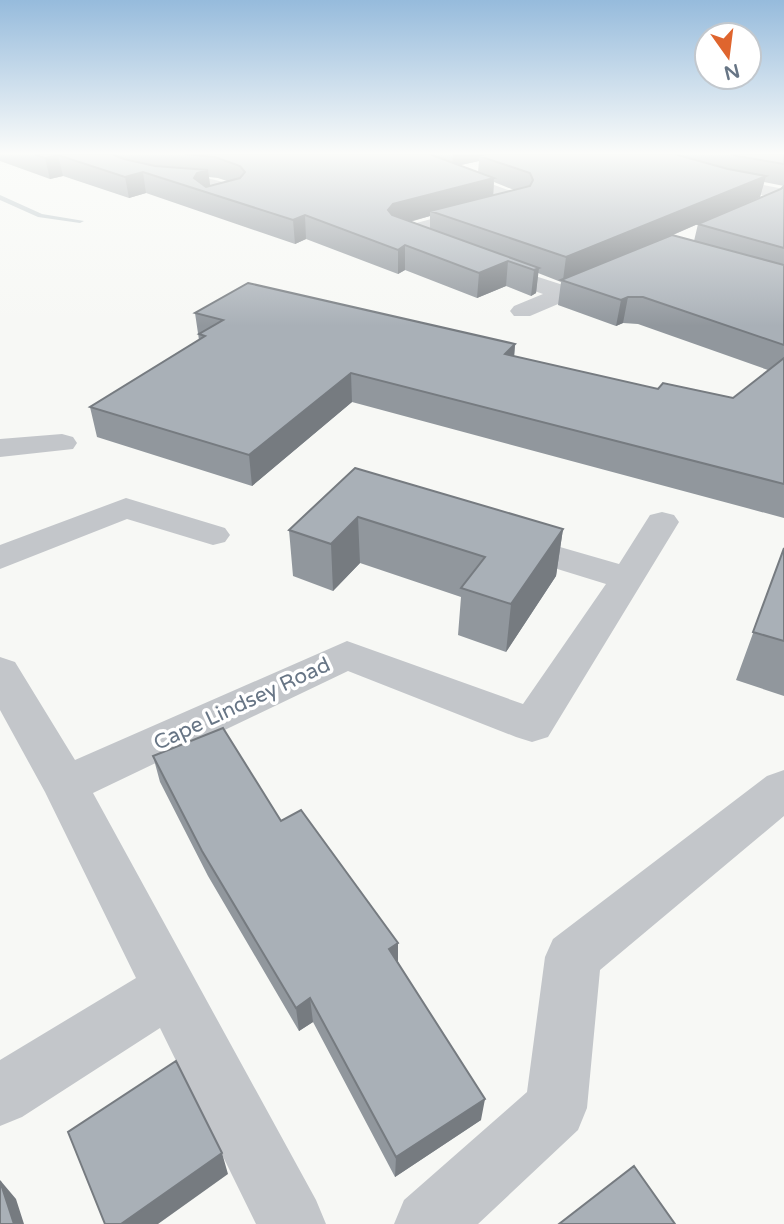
<svg xmlns="http://www.w3.org/2000/svg" width="784" height="1224" font-family="'Varela Round',sans-serif">
	<rect width="100%" height="100%" fill="#f7f8f5"/>
	<g fill="none" stroke-linecap="round" stroke-linejoin="round">
		<path fill="#bbc5ca" fill-rule="evenodd" d="M0,195l42,19 42,7 -4,2 -42,-6 -38,-17z"/>
		<path fill="#c3c6ca" fill-rule="evenodd" d="M82,154c26,0 48,14 74,19 34,8 49,-1 85,16l3,4 -3,4 -33,10 -9,-6 2,-4 18,-5c-19,-9 -40,-6 -60,-8 -20,-2 -65,-15 -77,-30z
			M445,167l82,30 2,4 -2,4 -106,29 13,5 3,4 -3,4c-12,3 -35,-4 -43,-14l3,-4 108,-29 -63,-24 -3,-4 3,-4z
			M486,260l77,25 13,-4 8,2 3,5 -3,5 -54,23h-16l-4,-5 4,-5 29,-12 -65,-23 -3,-5 3,-5z
			M62,434l11,3 4,6 -4,6 -73,8v-18z
			M126,498l99,30 5,7 -5,7 -12,3 -86,-26 -127,50v-24z
			M662,512l12,3 5,7 -131,215 -16,5 -16,-5 -168,-66 -255,122 223,407 10,24h-70l-96,-196 -138,89 -22,9v-66l136,-82 -91,-186 -45,-82v-53l15,5 60,98 272,-119 176,63 83,-120 -110,-34 -6,-7 6,-7 12,-4 111,32 31,-49z
			M784,770v46l-184,154 -13,138 -9,22 -100,94h-84l10,-24 123,-108 18,-135 8,-18 214,-163z"/>
		<path fill="#c3c6ca" fill-rule="evenodd" d="M617,154h27l88,25 52,10v10l-60,-11 -105,-31z"/>
	</g>
	<path fill="#91979d" fill-rule="evenodd" d="M0,154h784v364l-432,-116 -100,84 -155,-49 -7,-30 109,-67 -4,-27 320,31 -1,12 144,33 75,9 35,-28 -130,-46 -15,-1 -7,3 -58,-21 3,-23 -23,-9 -2,20 -5,3 -25,-10 -29,12 -72,-28 -7,4 -92,-35 -11,5 -149,-51 -17,5 -66,-22 -13,3 -50,-18zM479,161l-1,11 -18,-7zM209,177l9,1 9,3 -17,5zM494,182l20,8 -21,5zM764,182l20,4 -3,3 -60,25 39,-17zM430,216v13l-20,-7zM698,224l-4,17 -21,-6z
		M355,468l208,61 -7,47 -50,76 -48,-17 3,-38 -101,-34 -27,28 -40,-15 -4,-46z
		M784,548v148l-48,-16z
		M153,756l128,65 117,122v19l83,158 -86,57 -82,-155 -14,9 -91,-155 -48,-94z"/>
	<path fill="#767b80" d="M453,154h55l-29,2v5l-27,6z
		M58,155l5,21 -13,3 -5,-21z
		M208,170l3,22 -17,-14 3,-5z
		M143,172l3,21 -17,5 -4,-21z
		M766,176l-6,21 -194,84 -3,-1 3,-23z
		M494,178l-1,22 -63,11v5l-37,10 -5,-16 5,-6z
		M305,215l1,24 -11,5 -2,-24z
		M405,245v25l-7,4v-24z
		M508,261l-2,25 -29,12 2,-25z
		M539,268l-3,25 -5,3 3,-26z
		M628,297l-5,26 -7,3 5,-26z
		M515,344l-2,28 -8,-18z
		M351,373l1,29 -100,84 -3,-31z
		M358,517l2,46 -27,28 -2,-47z
		M563,529l-7,47 -50,76 5,-48z
		M398,943v25l-9,-19z
		M310,998l3,24 -14,9 -3,-23z
		M485,1099l-4,21 -86,57 1,-20z
		M222,1153l6,21 -70,50h-37z
		M0,1180l16,19 8,25h-10z"/>
	<path fill="#a9b0b7" stroke="#767b80" stroke-width="2" d="M34,154h77l13,5 31,7 53,4 -11,3 -3,5 12,9 34,-9 5,-6 -5,-6 -25,-9 -30,-3h244l65,24 -101,26 -5,6 4,5 147,53 -5,2 -26,-9 -29,12 -74,-28 -7,5 -93,-35 -12,5 -150,-48 -18,5 -67,-22 -13,3z
		M487,154h187l54,15 38,7 -200,81 -136,-46 100,-25 3,-6 -3,-7 -51,-17z
		M731,154h53v10l-47,-8z
		M784,186v62l-86,-24 83,-35z
		M672,235l112,30v80l-141,-48h-15l-7,3 -60,-20z
		M248,283l267,61 -10,10 153,35 5,-6 70,15 51,-40v126l-433,-111 -102,82 -159,-48 115,-71 -6,-2 24,-14 -28,-7z
		M355,468l208,61 -52,75 -50,-16 24,-31 -127,-40 -27,27 -42,-14z
		M784,548v93l-31,-9z
		M223,728l58,93 20,-11 97,133 -9,6 96,150 -89,58 -86,-159 -14,10 -94,-157 -49,-95z
		M176,1061l46,92 -101,71h-16l-37,-92z
		M634,1166l41,58h-116z
		M0,1181l14,43h-14z"/>
	<linearGradient id="sky" x2="0" y2="1"><stop stop-color="#96bbdc"/><stop offset="0.47" stop-color="#fbfcfa"/><stop offset="1" stop-color="#fbfcfa" stop-opacity="0"/></linearGradient>
	<rect width="784" height="326" fill="url(#sky)"/>
	<g text-anchor="middle" dominant-baseline="central" stroke-width="7" stroke-linejoin="round" paint-order="stroke">
		<g font-size="21" fill="#677585" stroke="#fff">
			<text transform="translate(242 704) rotate(-25)">Cape Lindsey Road</text>
		</g>
	</g>
	<g transform="translate(728 56) rotate(166)"><circle r="33" fill="#ffffff" stroke="#c2c8ce" stroke-width="2"/>
	<path d="M0-5L12 26L0 18L-12 26Z" fill="#df652e"/>
	<text y="-10" font-size="19" font-weight="bold" text-anchor="middle" fill="#677585">N</text>
	</g>
</svg>
